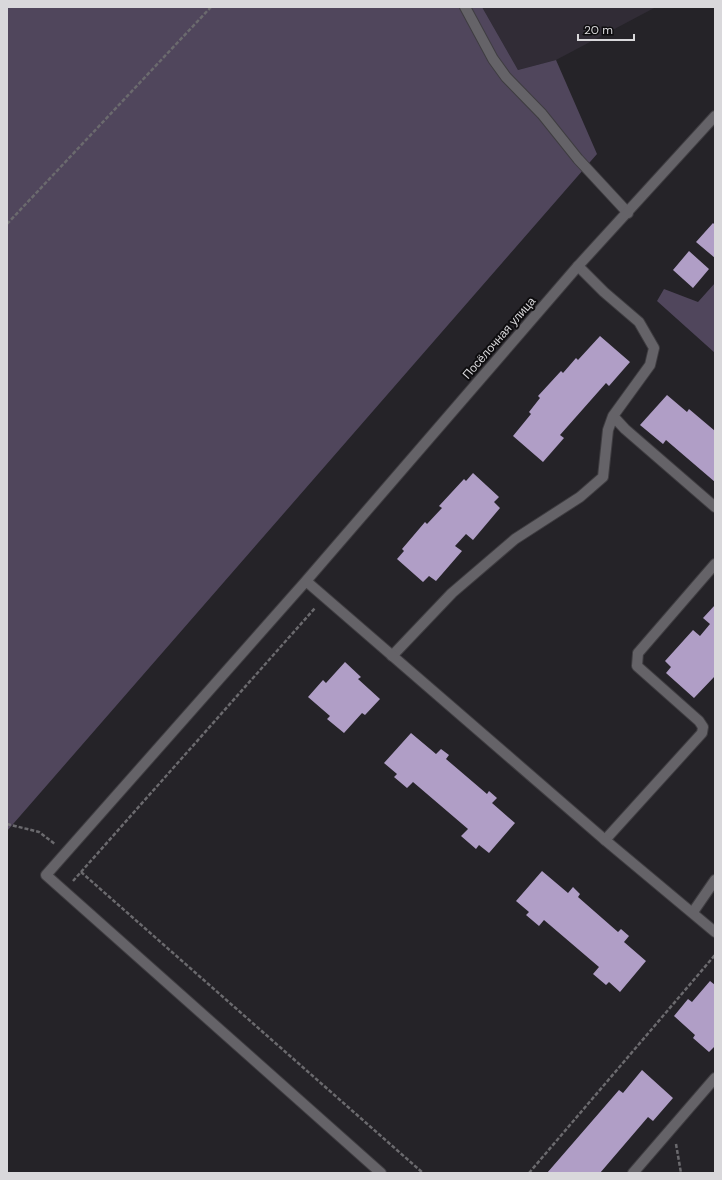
<svg xmlns="http://www.w3.org/2000/svg" width="722" height="1180" font-family="'DM Sans',sans-serif">
	<rect width="100%" height="100%" fill="#252328"/>
	<path fill="#312c36" d="M482,7h174l-100,53 -38,10z"/>
	<path fill="#50465c" d="M7,7h475l36,63 38,-10 41,94 -590,677z
		M715,283v70l-58,-52 7,-12 34,13z"/>
	<path fill="#b09ec6" d="M713,223l2,2v33l-19,-16z
		M689,251l20,18 -16,19 -20,-18z
		M600,336l30,26 -21,24 -3,-3 -46,52 4,3 -21,24 -30,-26 18,-22 -2,-2 11,-14 -2,-2 23,-25 2,2 13,-15 2,2z
		M667,395l20,17 2,-3 26,22v51l-49,-42 -3,4 -23,-19z
		M473,473l26,24 -5,5 6,6 -27,32 -7,-6 -11,12 7,5 -26,30 -7,-5 -6,6 -26,-23 7,-8 -2,-2 23,-27 2,2 15,-16 -3,-2 25,-27 2,2z
		M715,605v71l-21,22 -28,-25 5,-6 -6,-6 28,-31 7,6 10,-12 -7,-6z
		M345,662l16,15 -3,2 22,20 -15,16 -3,-2 -18,20 -17,-14 3,-3 -22,-19 15,-17 3,3z
		M411,733l25,21 5,-5 8,6 -3,4 41,35 2,-3 8,7 -5,5 23,20 -26,30 -10,-8 -3,4 -15,-13 7,-7 -55,-47 -6,6 -13,-11 3,-3 -13,-11z
		M542,871l26,22 5,-6 7,7 -2,3 40,35 3,-3 8,7 -5,6 22,19 -26,31 -11,-10 -3,3 -13,-11 6,-7 -55,-47 -5,6 -13,-11 3,-3 -13,-11z
		M710,981l5,4v61l-6,6 -16,-14 2,-3 -21,-19 14,-17 4,3z
		M642,1070l31,28 -20,23 -5,-4 -48,56h-53l72,-83 4,3z"/>
	<g fill="none" stroke-linecap="round" stroke-linejoin="round">
		<defs>
			<path id="lane" d="M465,7l28,52 13,18 36,37 36,45 50,54
				M578,266l26,26 35,30 15,26 -4,17 -37,51
				M392,656l60,-63 63,-54 65,-42 23,-20 5,-47 5,-14 12,13 90,78
				M605,840l97,-107 1,-6 -4,-6 -62,-55 1,-13 77,-89
				M633,1173l82,-95"/>
			<path id="street" d="M306,581l272,-315 137,-150
				M693,912l22,-32
				M381,1173l-335,-298 260,-294 299,259 110,92"/>
		</defs>
		<use href="#lane" stroke="#3f3d41" stroke-width="12"/>
		<use href="#street" stroke="#3f3d41" stroke-width="12"/>
		<path stroke="#6b6a6e" stroke-width="2.5" stroke-dasharray="4 2" stroke-linecap="butt" d="M7,224l204,-217
			M7,824l32,8 16,12
			M81,872l342,301
			M73,881l242,-273
			M676,1144l5,29
			M529,1173l186,-218"/>
		<use href="#lane" stroke="#656368" stroke-width="10"/>
		<use href="#street" stroke="#656368" stroke-width="10"/>
	</g>
	<g text-anchor="middle" dominant-baseline="central" stroke-width="4" stroke-linejoin="round" paint-order="stroke">
		<g font-size="12" fill="#d9d8db" stroke="#0e0d0f">
			<text transform="translate(499 338) rotate(-49)">Посёлочная улица</text>
		</g>
	</g>
	<rect width="722" height="1180" fill="none" stroke="#d9d8db" stroke-width="16"/>
	<path d="M578 34v6h56v-6" fill="none" stroke="#d9d8db" stroke-width="2"/>
	<text x="584" y="34" font-size="12" fill="#d9d8db" stroke="#0e0d0f" stroke-width="3" paint-order="stroke">20 m</text>
</svg>
